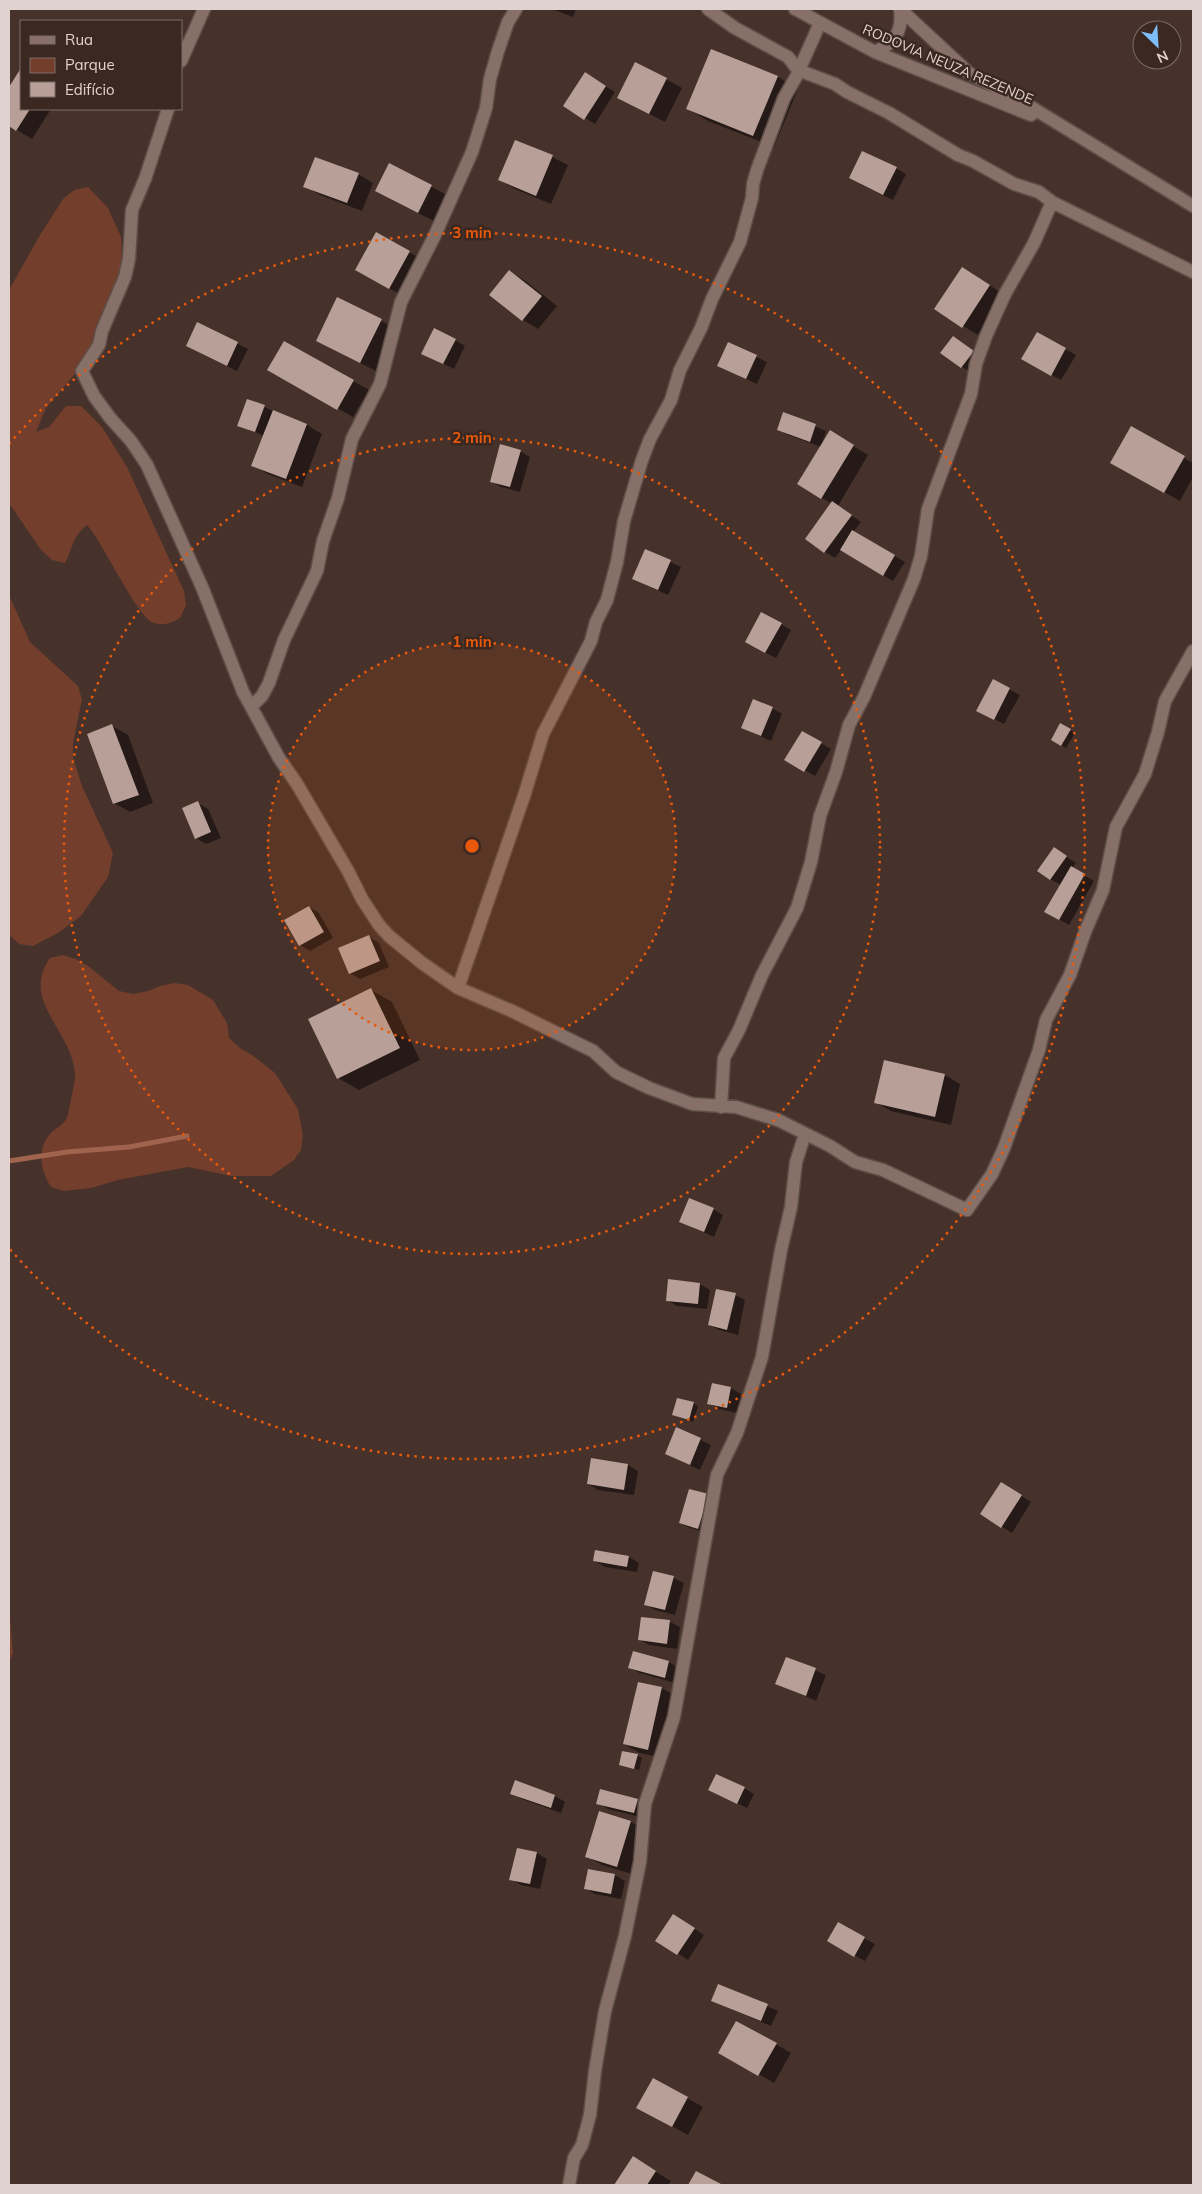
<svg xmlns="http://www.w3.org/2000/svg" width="1202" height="2194" font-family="Mulish,sans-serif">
	<rect width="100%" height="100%" fill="#46322b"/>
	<path fill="#733e2c" d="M88,187l20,21 13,29 2,45 -37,79 -40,47 -10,24 13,-5 17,-21h15l21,21 25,40 57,124 2,14 -6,13c-9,5 -16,8 -26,5 -17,-5 -51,-81 -67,-98 -15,12 -13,21 -22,38l-13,-3 -11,-10 -30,-44h-2v-216l31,-55 23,-36 11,-9z
		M9,595l21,47 48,44 4,13 -9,44v15l9,28 31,67 -5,24 -27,39 -23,17 -25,13 -14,-2 -10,-9z
		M63,955l13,4 12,7 31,25 14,3 15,-3 12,-5 14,-3 14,2 25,15 14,23 2,15 11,10 12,7 23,18 23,36 5,26 -2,15 -7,10 -23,16h-40l-43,-9 -70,13 -27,8 -27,3 -13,-4c-10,-16 -15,-37 -1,-53 5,-5 14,-10 17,-16 1,-2 8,-37 8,-41 0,-45 -56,-75 -25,-119z
		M9,1604l4,49 -4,9z"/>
	<path fill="#0007" d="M552,9h24l-3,8z
		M712,50l66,27 20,12 -24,58 -66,-26 -20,-12z
		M21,70v39h30l-19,30 -23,-14v-35z
		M666,79l16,9 -17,34 -31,-16z
		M595,80l20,12 -20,32 -10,-6z
		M552,157l16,8 -17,39 -36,-15 -15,-9z
		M390,165l57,30 -13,26 -42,-21z
		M896,168l10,6 -13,26 -33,-16z
		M358,174l15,9 -11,28 -42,-16 -15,-9z
		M409,252l16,9 -20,36 -33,-18z
		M509,271l15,9 33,26 -19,23 -15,-9 -33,-25z
		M978,278l27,17 -27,40 -15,-9z
		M338,299l59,30 -21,42 -59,-30z
		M198,324l50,25 -11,22 -40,-20z
		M1037,334l39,21 -15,25 -38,-21z
		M953,337l30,21 -11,15 -10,-6z
		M455,340l10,6 -11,23 -21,-10z
		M285,343l84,47 -16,27 -84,-48z
		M729,344l38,18 -10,22 -38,-18z
		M264,407l43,18 15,9 -20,53 -34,-13 -15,-9 11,-29 -25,-11z
		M784,414l42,17 -4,12 8,-11 38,23 -30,51 23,16 -8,10 52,30 -12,19 -52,-31 -6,8 -10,-6 7,-48 -33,-20 22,-37 -33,-12 -10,-6z
		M1131,428l62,35v14l-13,24 -69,-39z
		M520,451l10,6 -10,35 -19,-5 -10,-6z
		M646,551l35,16 -13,28 -34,-16z
		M762,613l29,17 -15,28 -20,-10z
		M993,681l27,14 -16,29 -16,-8z
		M772,708l10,6 -11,27 -29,-13z
		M1061,725l14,8 -9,15 -14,-8z
		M112,726l16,9 25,68 -23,9 -16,-9z
		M802,732l29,17 -16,27 -29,-17z
		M198,803l10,6 13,29 -15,6 -10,-6z
		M1064,855l12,8 -4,5 22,13 -25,44 -23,-13 15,-27 -11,-6z
		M309,907l10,6 14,25 -23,13 -10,-6z
		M369,937l10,6 10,24 -29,12 -10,-6z
		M371,990l21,12 28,58 -61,30 -21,-12z
		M885,1062l60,13 15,9 -9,41 -60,-14 -16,-9z
		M713,1209l10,6 -9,22 -33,-15z
		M700,1284l10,6 -3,19 -30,-3 -10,-6z
		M735,1295l10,5 -7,35 -19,-5 -10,-5z
		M713,1384l18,4 10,6 -4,19 -18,-4 -10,-6z
		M693,1403l5,3 -5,16 -20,-7z
		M677,1429l34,16 -11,25 -34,-16z
		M592,1460l36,5 10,6 -4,24 -36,-5 -10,-6z
		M1011,1489l20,13 -19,31 -30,-19z
		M708,1495v38l-18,-5 -10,-5z
		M629,1557l10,6 -2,9 -32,-5 -10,-6z
		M654,1572l20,6 10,5 -9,32 -20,-5 -10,-6z
		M670,1622l10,5 -3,22 -28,-4 -10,-6z
		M634,1653l35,9 10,6 -4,15 -35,-10 -10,-5z
		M786,1658l40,17 -10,26 -39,-18z
		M662,1688l15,9 -14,61 -23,-5 -16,-9z
		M638,1756l4,2 -3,12 -19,-6z
		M516,1782l39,14 10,6 -4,11 -39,-14 -10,-6z
		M744,1788l10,6 -7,14 -27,-13z
		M637,1800l10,6 -3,12 -36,-9 -10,-6z
		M631,1822l15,9 -14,43 -30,-9 -16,-9z
		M518,1849l19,4 10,6 -7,30 -19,-4 -10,-6z
		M589,1870l26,5 10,6 -4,18 -26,-5 -10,-6z
		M683,1921l21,14 -16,25 -31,-20z
		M838,1924l37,20 -10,17 -37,-20z
		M718,1985l60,26 -7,15 -59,-25z
		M737,2022l54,31 -17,30 -54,-31z
		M687,2098l16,9 -15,28 -35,-19z
		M633,2158l38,23 -3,4h-52z"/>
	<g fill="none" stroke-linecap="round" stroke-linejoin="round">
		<path stroke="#9f634e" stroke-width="5" d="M9,1161l58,-9 62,-5 58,-11"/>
	</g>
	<path fill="#b89f97" d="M711,49l67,27 -25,60 -67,-27z
		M635,62l32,16 -18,36 -32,-16z
		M21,68v41h9l-14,22 -7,-5v-39z
		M585,72l21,14 -22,34 -21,-14z
		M515,140l38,15 -17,41 -38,-16z
		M862,151l35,16 -14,28 -34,-17z
		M315,157l44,16 -12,30 -44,-16z
		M389,163l43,22 -14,28 -43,-22z
		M376,232l34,19 -21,38 -34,-19z
		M962,267l28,18 -28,43 -28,-19z
		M509,270l33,26 -20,25 -33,-26z
		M337,297l45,22 -22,44 -44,-22z
		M197,322l41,20 -11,24 -41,-20z
		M434,328l22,11 -13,25 -22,-10z
		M1037,332l29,16 -15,28 -30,-17z
		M953,336l21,15 -13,17 -21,-15z
		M284,341l70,39 -17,30 -70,-40z
		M728,342l29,13 -11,24 -29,-13z
		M247,399l18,6 -10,27 -18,-6z
		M273,410l34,14 -21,55 -35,-13z
		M783,412l33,12 -6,18 -33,-12z
		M1131,426l54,30 -21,37 -54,-30z
		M830,430l24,15 -33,54 -24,-15z
		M500,444l21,6 -11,37 -20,-5z
		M832,501l20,14 -28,38 -19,-14z
		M852,530l43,25 -12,21 -43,-26z
		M645,549l26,11 -13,30 -26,-11z
		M761,612l21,11 -17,30 -20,-11z
		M993,679l17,9 -16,32 -18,-9z
		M753,699l20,8 -12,29 -20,-8z
		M1060,723l11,6 -10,17 -10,-6z
		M112,724l27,71 -26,9 -26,-70z
		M802,731l20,11 -18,30 -20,-12z
		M198,801l13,31 -16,7 -13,-31z
		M1054,847l13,9 -17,24 -13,-9z
		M1071,866l14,8 -26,46 -15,-8z
		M309,906l15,26 -25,14 -15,-26z
		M369,935l11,26 -31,13 -11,-26z
		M371,988l29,60 -63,31 -29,-60z
		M884,1060l61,14 -10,43 -61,-14z
		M689,1198l25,10 -10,24 -25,-10z
		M668,1279l32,4 -2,21 -32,-3z
		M716,1289l20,4 -9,37 -19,-5z
		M712,1383l19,4 -4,21 -20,-4z
		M677,1398l17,4 -5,18 -17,-5z
		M676,1427l25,11 -11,27 -25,-11z
		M591,1458l37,6 -4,26 -37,-6z
		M1001,1482l21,13 -21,33 -21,-14z
		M689,1489l20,5 -11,35 -19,-6z
		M595,1550l34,6 -2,11 -34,-6z
		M653,1571l21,5 -9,34 -21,-5z
		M641,1617l29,3 -3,24 -29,-4z
		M633,1651l36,10 -4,17 -37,-10z
		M786,1657l30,11 -10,28 -31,-12z
		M638,1682l24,5 -14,63 -25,-6z
		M622,1751l16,3 -4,15 -15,-4z
		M716,1774l29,13 -8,17 -29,-14z
		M515,1780l40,15 -4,13 -41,-14z
		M600,1789l38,10 -4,14 -38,-9z
		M599,1811l32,10 -14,46 -32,-10z
		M517,1848l20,4 -7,32 -21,-4z
		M588,1869l27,5 -4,20 -27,-5z
		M673,1914l22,14 -18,27 -22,-14z
		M838,1922l27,15 -11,20 -27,-16z
		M718,1984l50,20 -7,17 -50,-20z
		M736,2021l41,22 -19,33 -40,-23z
		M653,2078l35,19 -16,30 -36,-19z
		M633,2156l23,15 -9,14h-33z
		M696,2171l25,13v1h-33z"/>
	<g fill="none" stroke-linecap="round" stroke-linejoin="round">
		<defs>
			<path id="minor" d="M708,9l27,19 53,29 10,13 37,14 12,8 42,21 69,42 15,6 41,23 25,8 13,10 141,70
				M795,9l80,43 156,63
				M900,9l69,64 62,34 162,99
				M875,52c20,-9 28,-21 25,-43
				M181,61l23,-52
				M168,109l-23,70 -13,31 -3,49 -4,18 -23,54 -3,14 -17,26 12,25 17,23 20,22 16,24 55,122 41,105 36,66 18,26 51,87 14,28 17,26 10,11 33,27 36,25 54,23 81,40 23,21 33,16 43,16 44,3 42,13 52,26 25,16 28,8 84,40 25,-36 12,-26 35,-98 7,-30 24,-45 15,-43 18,-42 13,-63 29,-53 13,-42 7,-31 28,-50
				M252,706l10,-10 7,-13 15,-43 33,-69 6,-30 15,-43 14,-59 28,-55 21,-82 33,-65 38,-85 14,-44 4,-29 8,-28 10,-29 8,-13
				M458,988l66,-192 19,-62 48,-93 5,-19 11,-22 10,-38 7,-41 18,-61 8,-21 21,-39 9,-30 21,-42 11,-29 28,-57 12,-44 1,-14 4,-14 27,-72 12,-21 24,-54
				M721,1107l3,-49 15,-28 23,-55 35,-67 14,-46 9,-46 16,-44 13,-47 15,-28 50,-118 7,-23 7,-47 43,-115 5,-30 10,-28 19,-42 29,-51 18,-41
				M569,2185l5,-27 8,-13 8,-30 5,-44 10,-60 20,-75 15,-74 5,-58 29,-87 43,-242 20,-42 25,-76 19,-107 10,-43 5,-45 9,-28"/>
		</defs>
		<use href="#minor" stroke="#5e4e47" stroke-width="15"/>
		<use href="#minor" stroke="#877068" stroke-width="12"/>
	</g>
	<circle cx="472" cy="846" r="204" fill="#e8590c" fill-opacity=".12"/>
	<g fill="none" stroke="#e8590c" stroke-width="2.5" stroke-dasharray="2.5 5">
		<circle cx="472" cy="846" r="204"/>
		<circle cx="472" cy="846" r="408"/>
		<path d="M9 444A613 613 0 1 1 9 1248"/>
	</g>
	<g text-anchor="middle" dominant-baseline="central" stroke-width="5" stroke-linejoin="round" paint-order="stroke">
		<g font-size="14" fill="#e0d2ce" stroke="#3b2821">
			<text transform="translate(948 64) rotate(23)">RODOVIA NEUZA REZENDE</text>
		</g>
	</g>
	<circle cx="472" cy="846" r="8" fill="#e8590c" stroke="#3b2821" stroke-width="2.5"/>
	<g font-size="15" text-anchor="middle" font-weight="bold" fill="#e8590c" stroke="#3b2821" stroke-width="5" stroke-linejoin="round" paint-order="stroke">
		<text x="472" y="238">3 min</text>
		<text x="472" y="443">2 min</text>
		<text x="472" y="647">1 min</text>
	</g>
	<rect width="1202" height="2194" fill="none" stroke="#e0d2ce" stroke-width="20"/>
	<rect x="20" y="20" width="162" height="90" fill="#3b2821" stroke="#7d6c66"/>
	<rect x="30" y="36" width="25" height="8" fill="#877068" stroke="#7d6c66"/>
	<text x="65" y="45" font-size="15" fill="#e0d2ce">Rua</text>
	<rect x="30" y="58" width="25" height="15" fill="#733e2c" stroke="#7d6c66"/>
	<text x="65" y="70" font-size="15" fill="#e0d2ce">Parque</text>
	<rect x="30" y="82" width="25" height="15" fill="#b89f97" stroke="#7d6c66"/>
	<text x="65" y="95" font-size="15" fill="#e0d2ce">Edifício</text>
	<g transform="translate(1157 45) rotate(155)"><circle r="24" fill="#3b2821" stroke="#7d6c66"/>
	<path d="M0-4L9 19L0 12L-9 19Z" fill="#7dbef9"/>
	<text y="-8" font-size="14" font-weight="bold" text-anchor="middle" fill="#e0d2ce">N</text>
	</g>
</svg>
